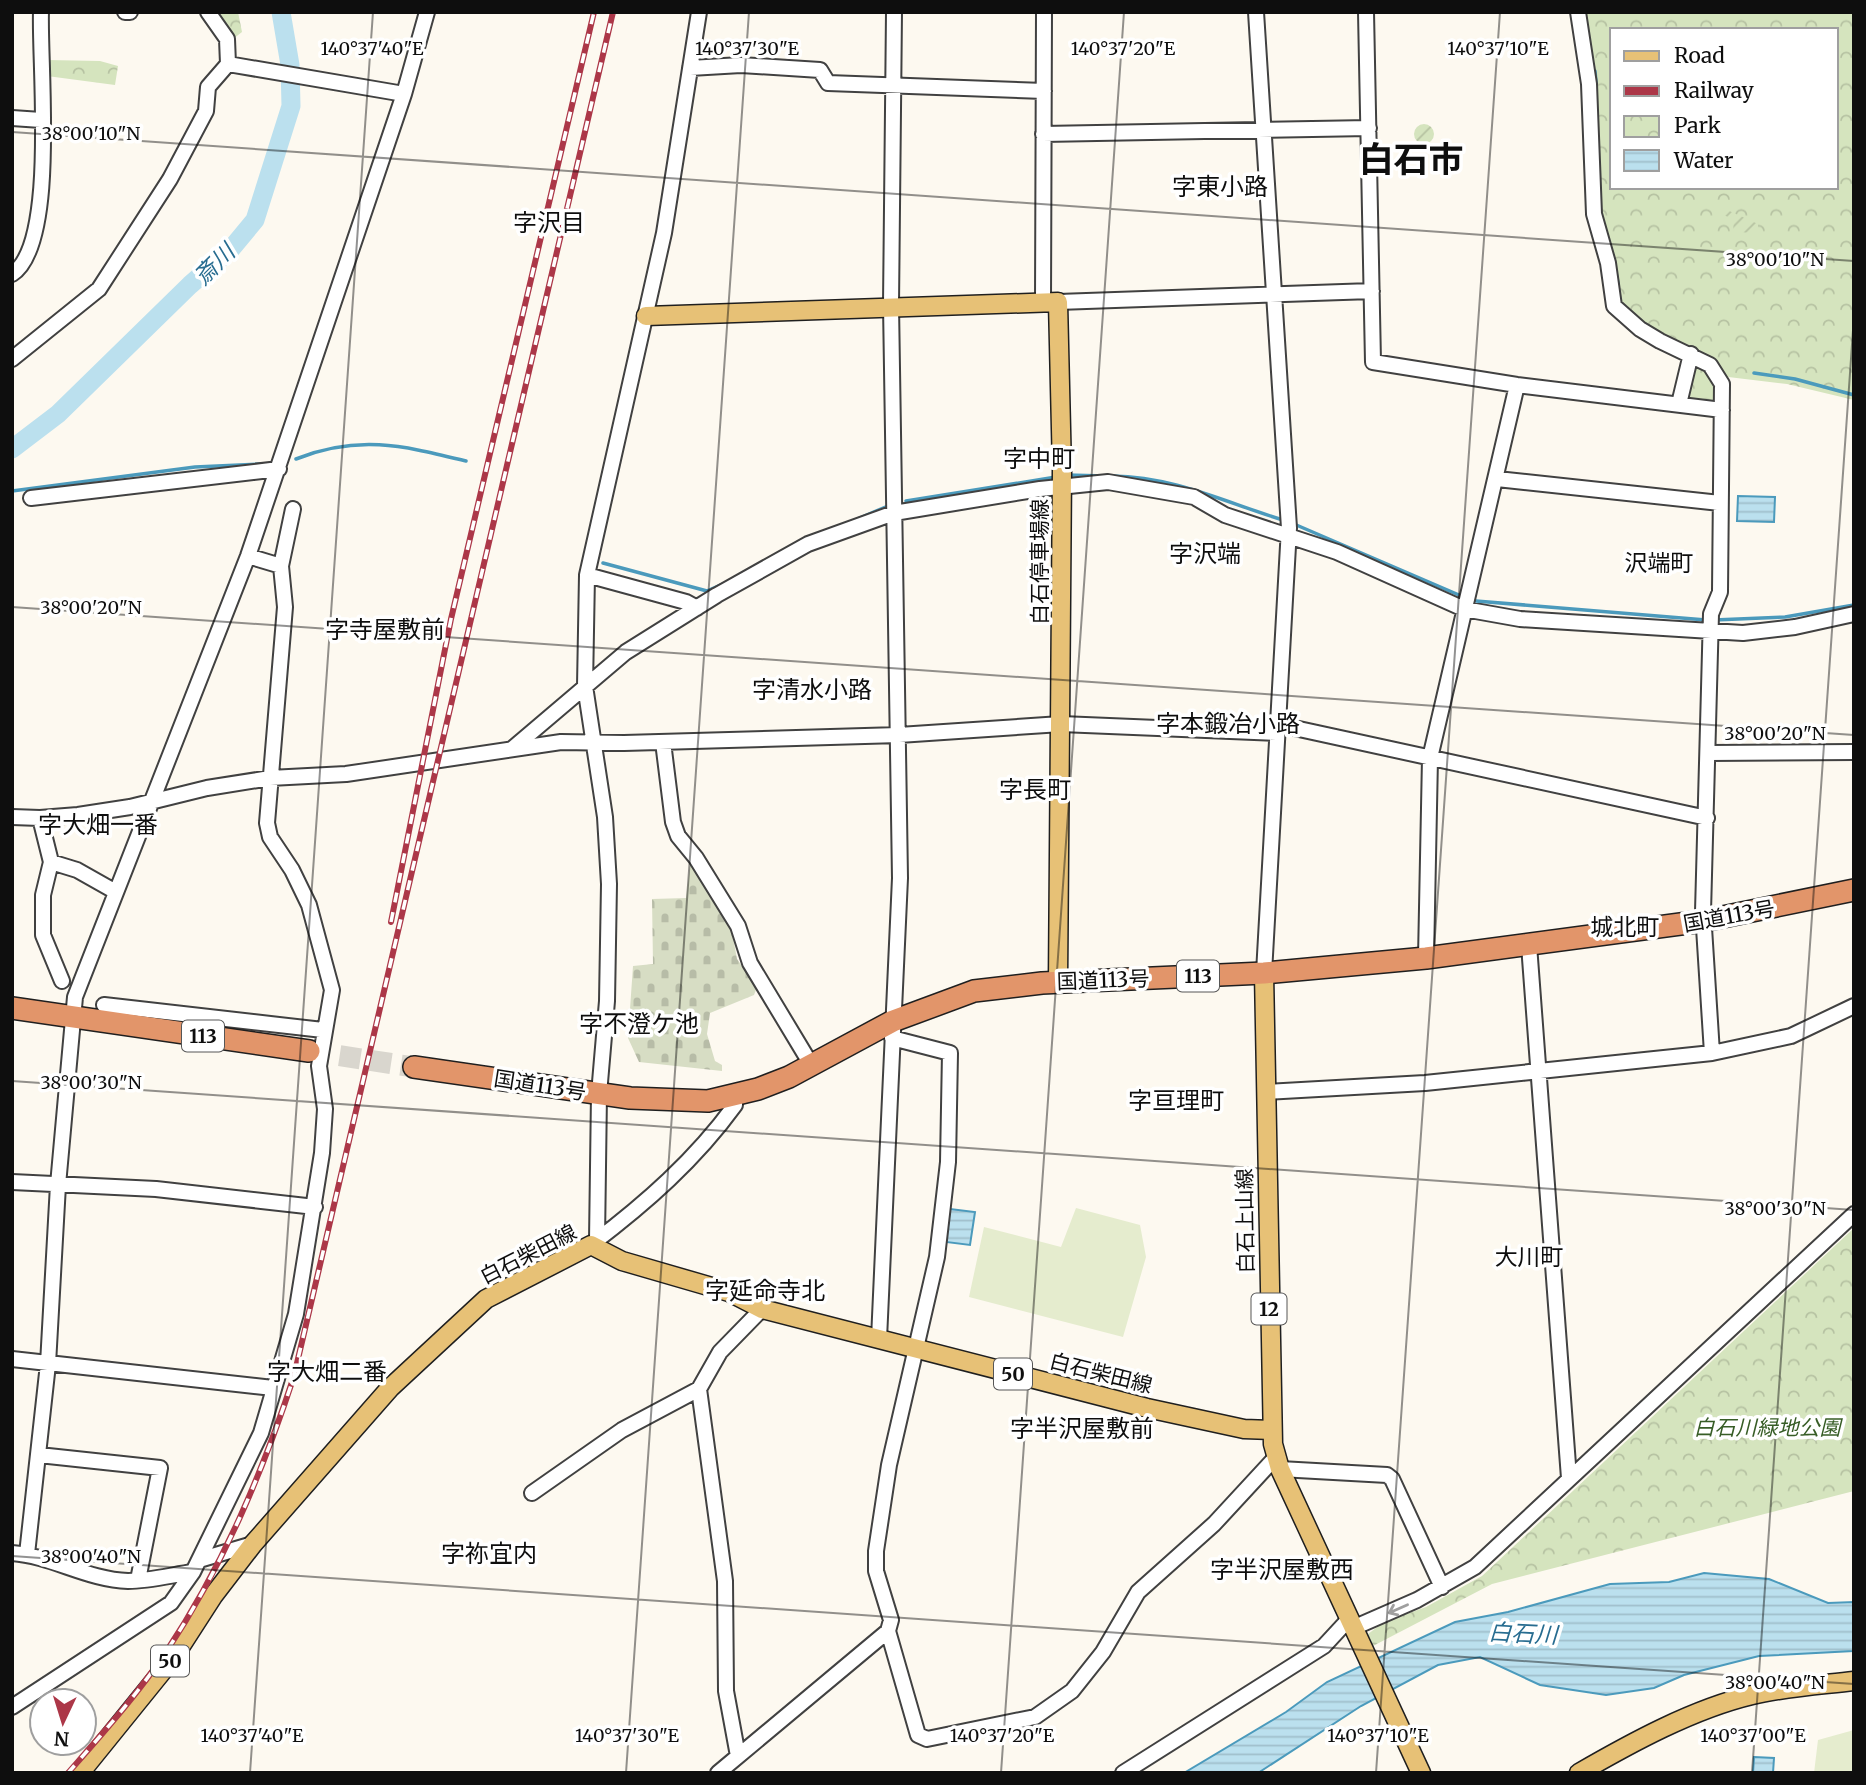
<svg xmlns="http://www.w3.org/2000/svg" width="1866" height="1785" font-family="Merriweather,'Noto Sans JP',serif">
	<defs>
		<pattern id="cemetery-stones" width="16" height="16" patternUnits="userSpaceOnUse" patternTransform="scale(1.75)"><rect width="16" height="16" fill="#d7ddc4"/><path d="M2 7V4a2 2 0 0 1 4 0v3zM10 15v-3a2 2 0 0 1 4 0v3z" fill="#b7bca7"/></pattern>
		<pattern id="park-crowns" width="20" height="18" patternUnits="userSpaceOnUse" patternTransform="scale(1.75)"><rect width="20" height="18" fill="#d5e4be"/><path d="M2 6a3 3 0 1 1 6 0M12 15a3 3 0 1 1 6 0" fill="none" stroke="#b6c2a2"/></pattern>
		<pattern id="garden-furrows" width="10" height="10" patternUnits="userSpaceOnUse" patternTransform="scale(1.75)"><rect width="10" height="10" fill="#d5e4be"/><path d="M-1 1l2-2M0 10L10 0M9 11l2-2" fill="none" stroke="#b6c2a2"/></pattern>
		<pattern id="water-rules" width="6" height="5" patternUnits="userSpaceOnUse" patternTransform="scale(1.75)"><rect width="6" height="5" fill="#bbe0ee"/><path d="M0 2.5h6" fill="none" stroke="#a0bfcb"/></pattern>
	</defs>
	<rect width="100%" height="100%" fill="#fdf9f0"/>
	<path fill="url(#cemetery-stones)" d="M690,866h7l34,61 6,32 20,28 -3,8 -44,18 -3,21 8,27 7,4v6l-83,-9 -11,-24 5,-72 20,-2 -1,-65 34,-1z"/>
	<path fill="url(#park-crowns)" fill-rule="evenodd" d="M215,12h23l4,20 -9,7z
		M1578,12h276v388l-67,-16 -67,-8 -102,-66 -24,-96zM1612,30h224v157h-224z
		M47,60l53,1 18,5 -3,19 -68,-9z
		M1699,367c17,7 17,20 16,36l-28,-4 6,-30z
		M1854,1228v263l-362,93 -119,62 -5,-12 16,-12 42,-15 56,-31z"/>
	<path fill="url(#garden-furrows)" d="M1414 134a10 10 0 1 1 20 0a10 10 0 1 1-20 0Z
		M1725,209l33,15v10l-25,-3 1,-11 -12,-6z"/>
	<path fill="#e5ecce" d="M1076,1208l64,17 6,32 -23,80 -154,-40 15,-70 77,20z
		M1854,1730v43h-40l4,-33z"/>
	<path fill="url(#water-rules)" stroke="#4b9abc" stroke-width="2" d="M1738,496l37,1 -1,25 -37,-1z
		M950,1209l25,3 -5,33 -24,-3z
		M1704,1573l65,6 59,24 26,-1 -1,49 -94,5 -75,19 -30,13 -48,7 -66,-10 -60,-28 -42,8 -77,41 -103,67h-74l102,-61 41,-30 128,-60 53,-10 102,-28 59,-2z
		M1754,1757l20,1 -1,15h-20z"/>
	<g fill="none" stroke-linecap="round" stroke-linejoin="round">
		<path stroke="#4b9abc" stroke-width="3.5" d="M1595,71l1,12
			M1612,253l6,30
			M1754,373l41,6 59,16
			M296,459c63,-25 108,-13 170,2
			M1067,475l38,1
			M1112,476c64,1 112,26 171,44
			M12,491l183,-24 66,-3
			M906,501l150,-24
			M848,523l40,-17
			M1294,524l165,71
			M603,563l104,28 18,-8
			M1476,601l230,19
			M1714,620l71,-3 69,-12"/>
		<path stroke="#bbe0ee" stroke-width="19" d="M12,449l46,-35 132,-129 41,-36 24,-29 36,-114 -1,-41 -9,-53"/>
		<path stroke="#d9d6ce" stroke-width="21" stroke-dasharray="21 10" stroke-linecap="butt" d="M309,1051l105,16"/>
		<defs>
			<path id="minor" d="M125,12h5
				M1256,12l33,516 -25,445
				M1366,12l7,350 144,23 205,25
				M1578,12l11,72 5,130 14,49 6,43 26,23 20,12 50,24 12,19 -2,208 -9,22 -8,298 9,141
				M228,64l176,30
				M690,68l51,-3 79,5 8,13 216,8
				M12,118l29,2
				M1043,134l326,-6
				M12,274c46,-29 27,-209 29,-262
				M1043,302l1,-290
				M1058,302l314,-11
				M12,359l87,-70 71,-110 36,-68 2,-24 20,-23 -1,-25 -19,-27
				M1679,404l12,-50
				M1497,479l223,24
				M31,498l248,-29
				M248,556l33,10
				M587,575l99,27 11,6
				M1276,724l431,94
				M663,742l10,80 5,14 18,22 42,68 12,37 62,103
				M513,748l113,-96 91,-57 91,-51 86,-31 146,-24 68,-7 86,15 31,18 112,37 127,57 56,10 223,14 52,-6 59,-13
				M1709,753l145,-1
				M12,817l28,1 38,-3 52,-8 77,-19 63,-10 76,-4 215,-32 63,1 275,-8 162,-11 215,9
				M40,818l11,44 -8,33v40l19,46
				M51,862l26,8 39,22
				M1529,945l40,533
				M1426,958l4,-200 87,-373
				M104,1005l219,25
				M892,1038l58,15 -2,109 -11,95 -48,208 -13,86v20l15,49 -3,11 30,104 9,4 108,-22 37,-26 31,-39 35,-60 76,-68 61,-66
				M1266,1092l159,-9 287,-30 79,-17 63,-30
				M12,1182l144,7 159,18
				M597,1240l2,-146 8,-93 2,-117 -4,-67 -20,-131 2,-111 77,-342 35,-221
				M592,1244c54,-41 103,-84 143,-139l-1,-9
				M879,1339l21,-461 -9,-573 3,-293
				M12,1359l261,29
				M699,1389l26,192 1,110 12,65
				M39,1455l121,13 -22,112
				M1280,1469l107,6 5,4 50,108
				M532,1493l90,-63 77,-41 21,-37 42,-43
				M12,1553c40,3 76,27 116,28 21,0 44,-6 65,-9
				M27,1554l21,-190 10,-179 17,-188 173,-441 156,-462 23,-82
				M199,1560l54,-16
				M1353,1628l64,-28 58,-33 379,-353
				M12,1707l159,-104 22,-31 68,-139 35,-119 26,-161 3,-44 -6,-43 13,-76 -23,-85 -17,-35 -22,-33 -3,-14 18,-216 -4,-41 12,-57
				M718,1773l170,-142
				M1123,1773l201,-127 25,-27"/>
			<path id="major" d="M646,316l412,-14 4,169 -4,511
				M1264,973l9,471 7,25 141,304
				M80,1773l93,-115 40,-62 40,-52 137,-156 96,-89 105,-54 31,16 107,31 33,17 385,99 97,21 28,1
				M1579,1773c52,-30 114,-64 173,-78 33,-8 68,-10 102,-14"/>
			<path id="highway" d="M12,1008l297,43
				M414,1067l216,31 78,3 50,-12 31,-12 104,-56 81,-30 68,-8 222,-10 162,-15 277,-37 151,-31"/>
		</defs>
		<use href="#minor" stroke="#414141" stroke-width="18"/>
		<use href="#major" stroke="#1f1f1f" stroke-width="21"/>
		<use href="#highway" stroke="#1f1f1f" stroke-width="24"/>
		<use href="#minor" stroke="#fff" stroke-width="14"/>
		<use href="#major" stroke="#e7c176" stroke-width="18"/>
		<use href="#highway" stroke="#e2956a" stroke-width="21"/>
		<defs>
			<path id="rail" d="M391,922l60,-303 143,-607
				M68,1773c34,-39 69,-78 98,-121 57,-86 96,-178 128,-276l319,-1364"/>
		</defs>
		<use href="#rail" stroke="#ac3748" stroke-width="6"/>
		<use href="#rail" stroke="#fff" stroke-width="3.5" stroke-dasharray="10" stroke-linecap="butt"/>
	</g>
	<defs><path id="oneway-shaft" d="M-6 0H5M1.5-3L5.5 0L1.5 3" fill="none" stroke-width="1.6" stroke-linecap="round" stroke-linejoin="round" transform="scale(1.75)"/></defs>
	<use stroke="#9f9f9f" href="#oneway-shaft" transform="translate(1398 1609) rotate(156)"/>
	<path fill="none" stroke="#0e0e0e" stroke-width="2" stroke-opacity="0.45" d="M12,132l1842,129M12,607l1842,128M12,1081l1842,129M12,1556l1842,128M250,1773l123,-1761M626,1773l123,-1761M1001,1773l123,-1761M1376,1773l124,-1761M1752,1773l102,-1457"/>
	<g text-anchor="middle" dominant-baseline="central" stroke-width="7" stroke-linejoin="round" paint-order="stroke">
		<g fill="#fff" stroke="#565656" stroke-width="2">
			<rect x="1177" y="960.5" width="42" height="31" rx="5"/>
			<rect x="182" y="1020.5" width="42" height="31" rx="5"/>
			<rect x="1251.5" y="1293.5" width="35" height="31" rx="5"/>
			<rect x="994" y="1358.5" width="38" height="31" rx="5"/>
			<rect x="151" y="1645.5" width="38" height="31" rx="5"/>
		</g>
		<g font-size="19" font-weight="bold" fill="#0e0e0e">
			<text x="1198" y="976">113</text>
			<text x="203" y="1036">113</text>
			<text x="1269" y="1309">12</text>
			<text x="1013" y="1374">50</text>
			<text x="170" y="1661">50</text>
		</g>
		<g font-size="21" fill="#0e0e0e" stroke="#fff">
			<text transform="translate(1039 562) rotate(-90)">白石停車場線</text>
			<text transform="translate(1729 916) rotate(-10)">国道113号</text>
			<text transform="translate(1103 980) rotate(-2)">国道113号</text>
			<text transform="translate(540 1085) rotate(9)">国道113号</text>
			<text transform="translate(1245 1221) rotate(-91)">白石上山線</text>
			<text transform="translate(528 1254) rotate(-27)">白石柴田線</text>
			<text transform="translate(1101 1373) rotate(14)">白石柴田線</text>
		</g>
		<g font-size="21" font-style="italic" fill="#375d26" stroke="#fff">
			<text x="1767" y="1427">白石川緑地公園</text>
		</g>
		<g font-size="23" font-style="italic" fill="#276c90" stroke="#fff">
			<text transform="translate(214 264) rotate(-45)">斎川</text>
			<text transform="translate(1523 1633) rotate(3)">白石川</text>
		</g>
		<g font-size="23" fill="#0e0e0e" stroke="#fff">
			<text x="1659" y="562">沢端町</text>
			<text x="1625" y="926">城北町</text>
			<text x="1529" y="1256">大川町</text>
		</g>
		<g font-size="24" fill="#0e0e0e" stroke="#fff">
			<text x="1220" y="186">字東小路</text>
			<text x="549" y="222">字沢目</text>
			<text x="1039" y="458">字中町</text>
			<text x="1205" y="553">字沢端</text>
			<text x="385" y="629">字寺屋敷前</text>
			<text x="812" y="689">字清水小路</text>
			<text x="1228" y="723">字本鍛冶小路</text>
			<text x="1035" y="789">字長町</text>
			<text x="98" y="824">字大畑一番</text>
			<text x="639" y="1023">字不澄ケ池</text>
			<text x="1176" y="1100">字亘理町</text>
			<text x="765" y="1290">字延命寺北</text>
			<text x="327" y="1371">字大畑二番</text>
			<text x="1082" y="1428">字半沢屋敷前</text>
			<text x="489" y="1553">字祢宜内</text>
			<text x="1282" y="1569">字半沢屋敷西</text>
		</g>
		<g font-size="35" font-weight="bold" fill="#0e0e0e" stroke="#fff">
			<text x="1411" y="160">白石市</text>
		</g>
	</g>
	<g font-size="18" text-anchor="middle" fill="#0e0e0e" stroke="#fff" stroke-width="7" stroke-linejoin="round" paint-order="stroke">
		<text x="372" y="55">140°37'40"E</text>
		<text x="747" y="55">140°37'30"E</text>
		<text x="1123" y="55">140°37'20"E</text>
		<text x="1498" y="55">140°37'10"E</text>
		<text x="91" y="140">38°00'10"N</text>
		<text x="1775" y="266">38°00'10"N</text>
		<text x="91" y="614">38°00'20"N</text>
		<text x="1775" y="740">38°00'20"N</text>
		<text x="91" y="1089">38°00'30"N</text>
		<text x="1775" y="1215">38°00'30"N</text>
		<text x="91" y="1563">38°00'40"N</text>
		<text x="1775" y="1689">38°00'40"N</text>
		<text x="252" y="1742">140°37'40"E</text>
		<text x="627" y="1742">140°37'30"E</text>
		<text x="1002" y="1742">140°37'20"E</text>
		<text x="1378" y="1742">140°37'10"E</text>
		<text x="1753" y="1742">140°37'00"E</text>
	</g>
	<rect width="1866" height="1785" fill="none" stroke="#0e0e0e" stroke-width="28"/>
	<rect x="1610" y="28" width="228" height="161" fill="#ffffff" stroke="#9f9f9f" stroke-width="2"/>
	<rect x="1624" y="51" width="35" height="10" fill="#e7c176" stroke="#9f9f9f" stroke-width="2"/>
	<text x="1674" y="63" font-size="21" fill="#0e0e0e">Road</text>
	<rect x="1624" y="86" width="35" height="10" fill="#ac3748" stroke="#9f9f9f" stroke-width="2"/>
	<text x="1674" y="98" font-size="21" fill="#0e0e0e">Railway</text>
	<rect x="1624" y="116" width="35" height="21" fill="url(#park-crowns)" stroke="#9f9f9f" stroke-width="2"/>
	<text x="1674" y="133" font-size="21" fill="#0e0e0e">Park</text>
	<rect x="1624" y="150" width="35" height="21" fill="url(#water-rules)" stroke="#9f9f9f" stroke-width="2"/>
	<text x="1674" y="168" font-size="21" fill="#0e0e0e">Water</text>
	<g transform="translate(63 1722) rotate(184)"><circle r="33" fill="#ffffff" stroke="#9f9f9f" stroke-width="2"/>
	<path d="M0-5L12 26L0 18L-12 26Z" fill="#ac3748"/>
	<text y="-10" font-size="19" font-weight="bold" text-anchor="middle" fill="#0e0e0e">N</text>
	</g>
</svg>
